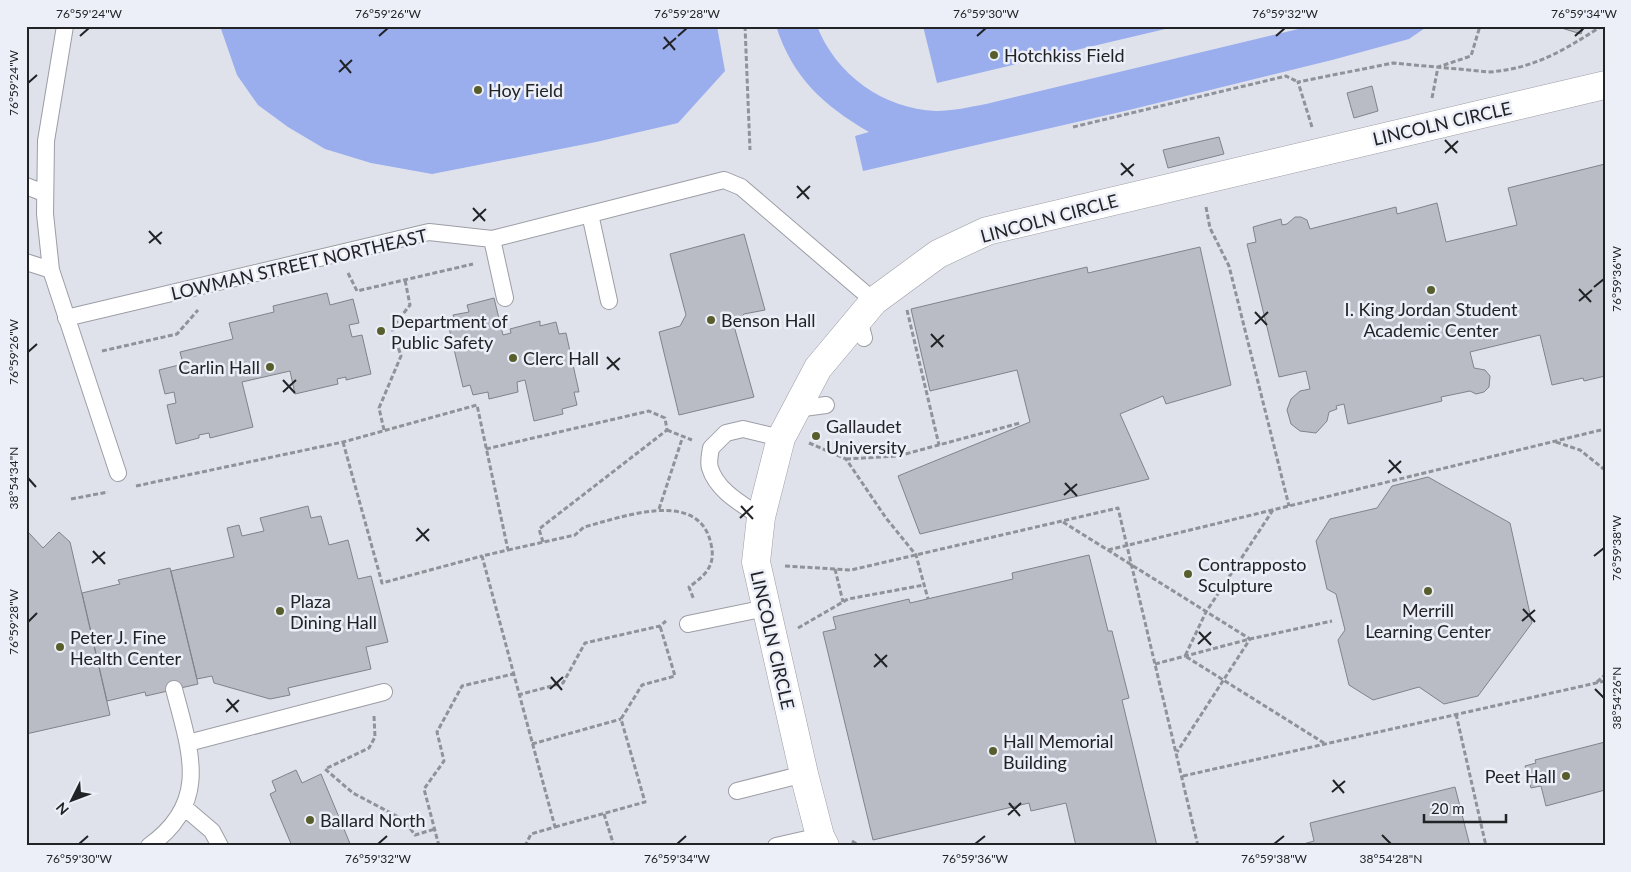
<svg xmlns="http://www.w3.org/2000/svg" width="1631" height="872" font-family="Lato,sans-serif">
	<rect width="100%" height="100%" fill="#dfe2eb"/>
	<path fill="#9aaded" d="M220,26h497l8,45 -47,52 -82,19 -164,32 -61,-11 -46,-14 -37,-22 -30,-22 -21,-30z
		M776,26h41c19,49 67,83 119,85 17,0 34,-4 50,-7l325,-78h117l-19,13 -77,21 -203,50 -266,61 -8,-35 14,-4c-46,-27 -76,-54 -93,-106z
		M923,26h255l-241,57z"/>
	<path fill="#b9bcc4" stroke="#81838b" d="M1555,26h29l-3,8z
		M1372,86l6,25 -24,7 -7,-25z
		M1219,137l5,17 -56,14 -5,-18z
		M1605,164v212l-21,5 -1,-3 -31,7 -12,-50 -70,17 4,16 11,2 5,6 -1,11 -5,5 -8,2 -6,-3 -29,6 1,4 -94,23 -4,-20 -8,2 1,3 -8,3 -2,9 -11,12 -16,-2 -9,-7 -4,-14 4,-11 9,-8 10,-2 -4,-18 -27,6 -32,-133 9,-2 -3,-15 28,-8 1,6 5,-1 8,-7h6l6,3 3,9 86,-22 1,7 40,-11 9,39 71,-17 -9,-37z
		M744,234l21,76 -21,4 -10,12 20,71 -75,18 -20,-83 21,-6 6,-11 -16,-61z
		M1200,247l31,138 -65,19 -3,-8 -43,18 29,65 -229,55 -22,-58 132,-54 -13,-52 -87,21 -19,-82 176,-42 1,6z
		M327,293l3,12 23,-6 6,24 -10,2 3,12 10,-2 9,39 -25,6v-3l-9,2 1,5 -43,10 -5,-23 -48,11 11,45 -43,11 -1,-5 -10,2v3l-23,6 -9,-39 9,-2 -2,-11 -9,2 -6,-24 24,-6 -3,-12 53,-13 -4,-16 45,-11 -1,-6z
		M494,298l9,37 8,-2 -1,-4 30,-8v5l16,-4 3,12 7,-1 13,59h-5l3,13 -15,4 1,5 -29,7 -9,-41 -8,2 1,10 -29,7 -1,-7 -15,3 -3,-10 -7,2 -15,-63 7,-2 -2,-7 16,-3 -2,-7z
		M1428,477l82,46 22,100 -54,73 -34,8 -25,-17 -46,13 -24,-15 -11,-45 7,-10 -9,-36 -9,-5 -11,-48 14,-22 47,-11 15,-22z
		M308,506l3,12 10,-2 8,29 19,-5 10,39 13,-3 17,66 -22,5 5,22 -83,19 2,7 -20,4 -56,-16 -2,-7 -15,3 -26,-108 63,-14 -7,-29 12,-3 3,11 22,-5 -4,-13z
		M59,532l11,10 40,173 -84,19v-198l3,-3 14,15z
		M1089,555l19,76h4l17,67 -7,2 35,146h-81l-10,-43 -35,8 -2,-8 -156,37 -50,-208 13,-3 -3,-12 76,-18 1,4 103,-24 -1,-6z
		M170,568l28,116 -52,12 -1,-4 -38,9 -25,-108 38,-9 -2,-4z
		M1605,742v48l-59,16 -5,-20 -10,2 -6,-22 11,-3 -1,-3z
		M296,770l6,13 19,-9 30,72h-59l-22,-52 6,-3 -4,-10z
		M1455,787l15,59h-174l18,-5 -4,-18z"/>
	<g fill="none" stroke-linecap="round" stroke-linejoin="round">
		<defs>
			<path id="service" d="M65,26l-19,115 -1,73 6,56 67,203
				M26,186l18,7
				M590,214l19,87
				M492,239l13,59
				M26,262l25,8
				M66,318l363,-86 63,7 232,-59 17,7 133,114
				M859,319l5,19
				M796,409l30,-4
				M761,517c-19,-13 -44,-26 -51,-49 -2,-6 0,-14 1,-20l15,-15 17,-4 38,9
				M688,624l78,-16
				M188,743l196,-51
				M737,791l67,-17
				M185,808l27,23 8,15
				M149,846c62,-44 41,-95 25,-157
				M776,846l44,-10"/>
			<path id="minor" d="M825,846l-5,-10 -16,-62 -48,-212 5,-45 20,-79 37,-70 56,-67 64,-47 49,-23 618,-146"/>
		</defs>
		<use href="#service" stroke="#9c9ea6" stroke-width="18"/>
		<use href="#minor" stroke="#9c9ea6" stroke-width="29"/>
		<path stroke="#909299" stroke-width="3" stroke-dasharray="5 2.5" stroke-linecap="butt" d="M745,26l5,124
			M1432,98l6,-31 33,-11 9,-30
			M1073,127l213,-51 12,6
			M1312,127l-14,-45 95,-19 97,9c46,-4 74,-22 112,-46
			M1206,207l4,21 19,38 60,240
			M348,273l9,18 116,-27
			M907,310l32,135
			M102,351l75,-17 21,-24
			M384,430l-5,-22 22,-52 -9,-28 18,-23 -5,-25
			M667,430l25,10
			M343,442l39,141 100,-27
			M1556,442l24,8 25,20
			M809,443l37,16 40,59 30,37 12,44
			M486,449l163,-38 16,7 2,12 -128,99 4,13
			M846,459l52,-3 122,-33
			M136,486l207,-44 134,-37 31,145 -26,6 73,271 -24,7 -6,12
			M71,499l37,-7
			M659,509l24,-73
			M1273,510l-67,102 -21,44 139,87
			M1063,522l187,117 -73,113
			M508,550l67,-15 9,-8c36,-9 115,-40 127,17 5,21 -5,31 -22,43l5,13
			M1108,550l497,-121
			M785,566l66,4 267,-62 80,338
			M835,569l8,33
			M798,628l50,-29 76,-14
			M1155,664l95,-25 82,-18
			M1597,682l8,-7
			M518,695l45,-12 22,-40 75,-17 6,-5
			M1456,714l30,132
			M374,716l1,21 -6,11 -44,21 28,24 51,27 11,15 20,-6
			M532,744l89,-25
			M1183,776l422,-95
			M604,814l10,32
			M555,827l90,-25 -24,-83 21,-34 33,-9 -15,-50
			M852,841l8,5
			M439,846l-15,-57 20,-28 -7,-29 25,-46 51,-12"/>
		<use href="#service" stroke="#fff" stroke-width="16"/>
		<use href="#minor" stroke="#fff" stroke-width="28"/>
	</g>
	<path fill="none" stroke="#222326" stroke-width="2" d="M80,36l9,-8M379,36l9,-8M678,36l9,-8M977,36l9,-8M1276,36l9,-8M1575,36l9,-8M664,37l11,13M663,49l13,-11M340,60l11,13M339,72l13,-12M28,83l9,-8M1445,140l12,13M1445,153l13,-12M1121,163l12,13M1121,175l13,-11M797,186l12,13M797,198l13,-12M473,208l12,13M473,221l13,-12M149,231l12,13M149,243l13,-11M1594,287l10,-8M1579,289l12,13M1579,301l13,-11M1255,312l12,13M1255,324l13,-12M931,334l12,13M931,347l13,-12M28,352l9,-8M607,357l12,13M607,369l13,-11M283,380l12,13M283,392l13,-12M1389,460l12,13M1388,473l13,-12M28,478l8,9M1065,483l12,13M1064,495l13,-11M741,506l12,13M740,518l13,-12M417,528l12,13M416,541l13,-12M93,551l12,13M1594,556l10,-8M92,563l13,-11M1523,609l12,13M1522,621l13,-11M28,622l9,-9M1199,632l12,13M1198,644l13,-12M875,654l12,13M874,667l13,-12M551,677l11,13M550,689l13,-12M1595,689l9,9M227,699l11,13M226,712l13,-12M1333,780l11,13M1332,792l13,-11M1009,803l11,13M1008,815l13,-12M1382,835l9,9M79,844l9,-8M378,844l9,-8M677,844l9,-8M975,844l10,-8M1274,844l10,-8"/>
	<g fill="#575e2c" stroke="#eceff8" stroke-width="2">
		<circle cx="994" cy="55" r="5"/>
		<circle cx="478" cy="90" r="5"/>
		<circle cx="1431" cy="290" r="5"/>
		<circle cx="711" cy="320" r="5"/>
		<circle cx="381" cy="331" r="5"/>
		<circle cx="513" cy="358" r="5"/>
		<circle cx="270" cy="367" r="5"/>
		<circle cx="816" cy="436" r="5"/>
		<circle cx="1188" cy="574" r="5"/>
		<circle cx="1428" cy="591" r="5"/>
		<circle cx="280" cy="611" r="5"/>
		<circle cx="60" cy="647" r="5"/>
		<circle cx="993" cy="751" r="5"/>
		<circle cx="1566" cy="776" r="5"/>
		<circle cx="310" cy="820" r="5"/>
	</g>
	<g text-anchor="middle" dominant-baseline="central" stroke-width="5" stroke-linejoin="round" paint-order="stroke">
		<g font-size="18" fill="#222326" stroke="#eceff8" text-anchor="start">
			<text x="1004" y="55">Hotchkiss Field</text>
			<text x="488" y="90">Hoy Field</text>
			<text x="1431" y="309" text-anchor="middle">I. King Jordan Student<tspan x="1431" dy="21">Academic Center</tspan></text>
			<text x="721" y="320">Benson Hall</text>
			<text x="391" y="321">Department of<tspan x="391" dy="21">Public Safety</tspan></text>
			<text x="523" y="358">Clerc Hall</text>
			<text x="260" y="367" text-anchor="end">Carlin Hall</text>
			<text x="826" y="426">Gallaudet<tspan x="826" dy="21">University</tspan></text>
			<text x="1198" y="564">Contrapposto<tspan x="1198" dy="21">Sculpture</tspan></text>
			<text x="290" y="601">Plaza<tspan x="290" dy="21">Dining Hall</tspan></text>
			<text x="1428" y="610" text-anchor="middle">Merrill<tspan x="1428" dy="21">Learning Center</tspan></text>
			<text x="70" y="637">Peter J. Fine<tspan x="70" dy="21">Health Center</tspan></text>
			<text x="1003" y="741">Hall Memorial<tspan x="1003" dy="21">Building</tspan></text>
			<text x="1556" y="776" text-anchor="end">Peet Hall</text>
			<text x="320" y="820">Ballard North</text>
		</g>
		<g font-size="18" fill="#222326" stroke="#eceff8">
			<text transform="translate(1442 123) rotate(-13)">LINCOLN CIRCLE</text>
			<text transform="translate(1049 218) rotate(-15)">LINCOLN CIRCLE</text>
			<text transform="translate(299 264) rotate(-13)">LOWMAN STREET NORTHEAST</text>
			<text transform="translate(773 640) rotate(77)">LINCOLN CIRCLE</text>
		</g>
	</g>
	<rect width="1631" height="872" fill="none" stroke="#eceff8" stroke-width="55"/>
	<g transform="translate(72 800) rotate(228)" stroke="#eceff8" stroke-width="4" paint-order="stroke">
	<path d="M0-4L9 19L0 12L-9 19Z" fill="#222326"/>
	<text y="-8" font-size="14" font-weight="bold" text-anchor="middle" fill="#222326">N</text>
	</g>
	<path d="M1424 814v8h82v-8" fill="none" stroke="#222326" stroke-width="2.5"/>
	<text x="1431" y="814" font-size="15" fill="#222326" stroke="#eceff8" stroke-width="4" paint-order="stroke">20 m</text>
	<rect x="28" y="28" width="1576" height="816" fill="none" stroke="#222326" stroke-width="2"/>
	<g font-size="12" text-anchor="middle" fill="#222326">
		<text x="89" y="18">76°59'24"W</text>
		<text x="388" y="18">76°59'26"W</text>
		<text x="687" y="18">76°59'28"W</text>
		<text x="986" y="18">76°59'30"W</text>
		<text x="1285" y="18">76°59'32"W</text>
		<text x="1584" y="18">76°59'34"W</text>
		<text transform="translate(14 83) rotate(-90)" y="4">76°59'24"W</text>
		<text transform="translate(1617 279) rotate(-90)" y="4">76°59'36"W</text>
		<text transform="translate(14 352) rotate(-90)" y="4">76°59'26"W</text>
		<text transform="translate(14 478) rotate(-90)" y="4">38°54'34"N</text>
		<text transform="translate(1617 548) rotate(-90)" y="4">76°59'38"W</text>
		<text transform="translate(14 622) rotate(-90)" y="4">76°59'28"W</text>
		<text transform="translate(1617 698) rotate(-90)" y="4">38°54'26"N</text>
		<text x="79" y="863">76°59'30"W</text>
		<text x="378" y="863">76°59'32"W</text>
		<text x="677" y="863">76°59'34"W</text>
		<text x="975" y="863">76°59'36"W</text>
		<text x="1274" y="863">76°59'38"W</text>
		<text x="1391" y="863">38°54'28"N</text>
	</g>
</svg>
